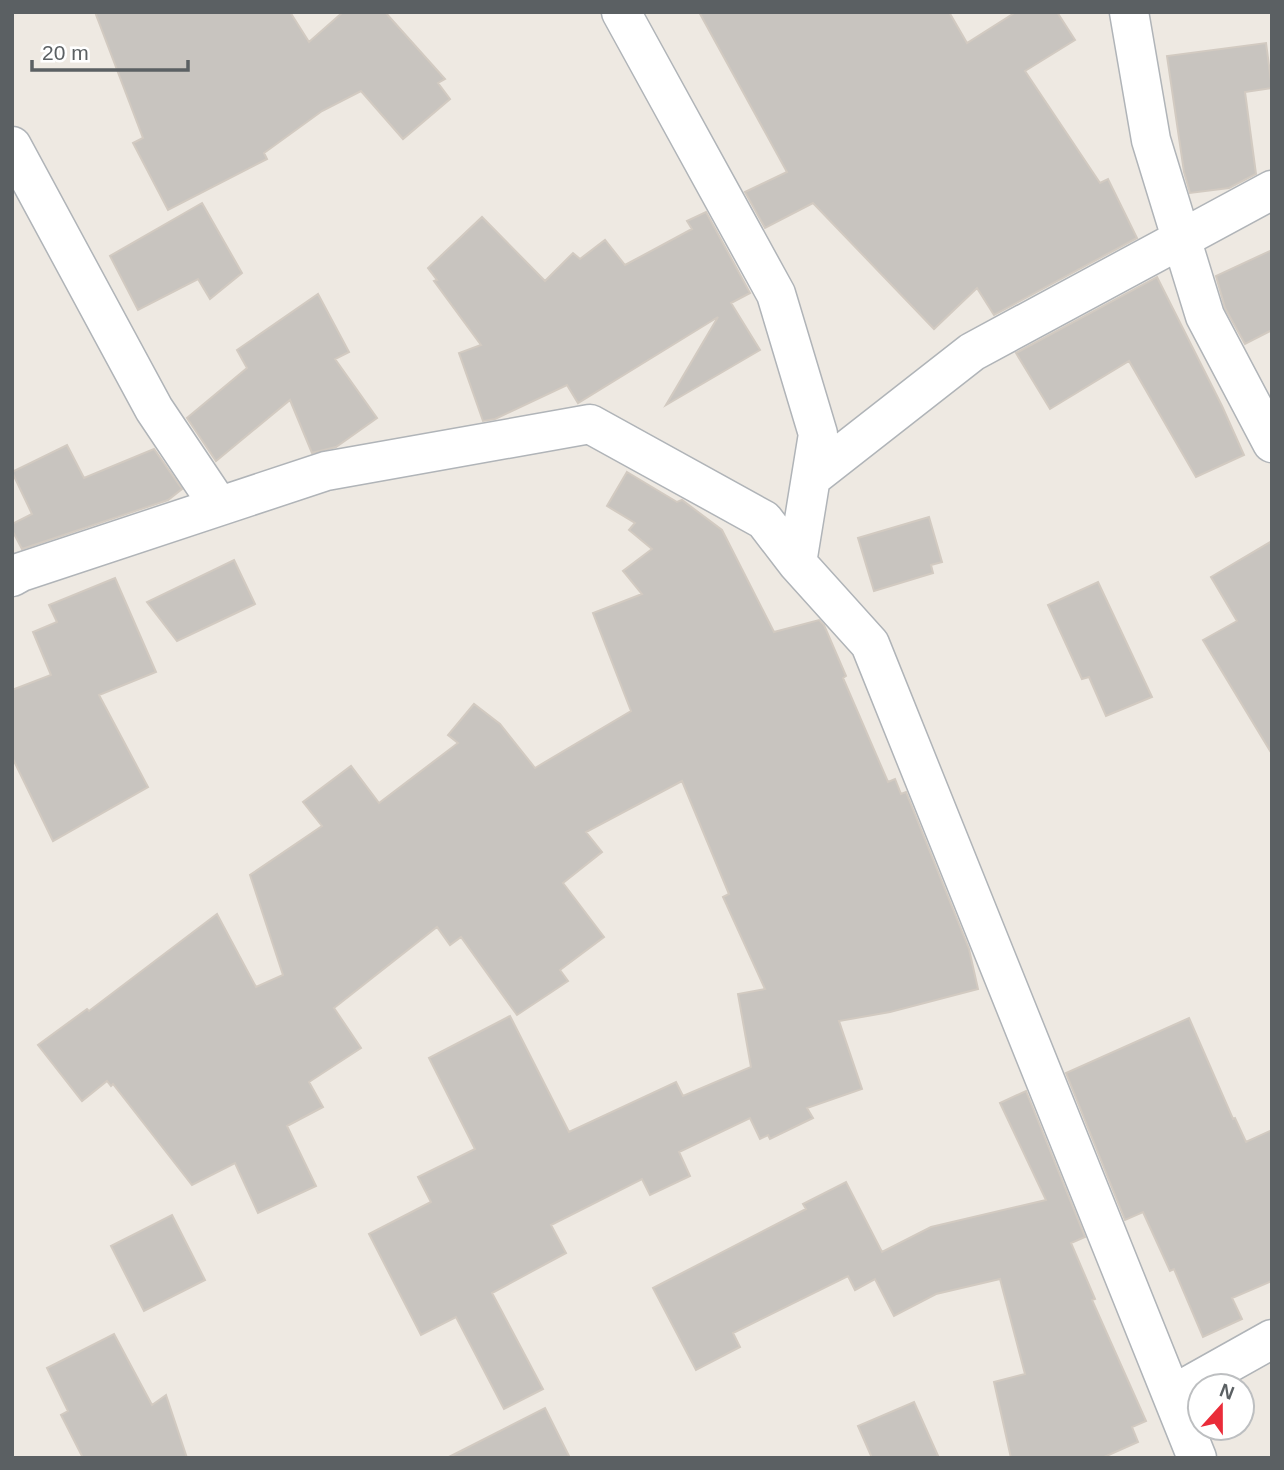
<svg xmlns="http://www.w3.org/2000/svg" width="1284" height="1470" font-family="Arial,sans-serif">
	<rect width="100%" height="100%" fill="#eee9e2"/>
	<path fill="#c8c4bf" stroke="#d2cac1" stroke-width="2" d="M95,12h195l19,30 34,-30h42l60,67 -7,4 12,16 -47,40 -42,-48 -39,20 -58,42 3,6 -99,51 -35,-67 10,-5z
		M699,12h250l18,31 49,-31h41l18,28 -50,31 75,112 8,-4 29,59 -143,77 -17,-27 -43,41 -121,-126 -48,25 -20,-36 42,-20z
		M1266,43l6,45 -27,4 11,82 -27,14 -39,5 -6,-21 -17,-116z
		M202,203l40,70 -32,26 -12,-20 -60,31 -28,-54z
		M706,212l44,81 -19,10 29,47 -94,55 52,-88 -140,86 -11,-18 -72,34 -12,2 -24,-68 22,-8 -47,-64 3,-1 -9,-12 54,-51 63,64 28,-28 7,6 25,-19 20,25 67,-36 -5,-8z
		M1272,250v80l-27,14 -20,-36 -9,-32z
		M1157,277l65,129 22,49 -48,22 -67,-116 -79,48 -34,-56z
		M318,294l31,58 -14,7 42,59 -41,29 -24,6 -22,-53 -74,61 -29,-43 60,-50 -10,-18z
		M67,445l17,33 70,-29 28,40 -14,11 -146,49 -10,-19v-6l20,-10 -20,-42z
		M627,472l50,30 5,-2 40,30 52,102 45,-12 5,5 22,51 -3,2 45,104 7,-3 6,15 5,-2 63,157 9,40 -88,23 -51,9 23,68 -55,19 6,10 -43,21 -2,-4 -8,4 -10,-21 -71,34 11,24 -40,19 -8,-16 -91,46 15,28 -74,40 51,96 -39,20 -48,-92 -35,18 -52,-101 62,-32 -13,-25 57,-28 -46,-91 81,-42 59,116 107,-50 7,14 68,-29 -13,-73 27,-5 -42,-92 6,-3 -47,-113 -96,51 16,20 -39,31 41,54 -44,33 8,11 -51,34 -56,-78 -11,8 -13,-18 -103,81 27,40 -52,34 14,25 -36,19 29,60 -58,27 -23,-50 -43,22 -79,-101 -2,2 -4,-5 -25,20 -44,-56 49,-36 2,2 128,-97 39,73 27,-12 -33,-100 72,-49 -19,-24 48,-36 28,37 79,-60 -10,-8 26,-31 26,20 35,44 96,-57 -38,-98 49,-19 -19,-23 29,-22 -23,-19 6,-7 -28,-17z
		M929,517l13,45 -11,3 2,8 -59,18 -16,-53z
		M1272,541v213l-69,-114 34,-19 -26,-44z
		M234,560l21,44 -78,37 -30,-39z
		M115,578l41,94 -57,23 49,92 -95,54 -41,-84v-67l39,-15 -18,-43 24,-10 -8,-17z
		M1098,582l54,115 -46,19 -17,-39 -7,2 -34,-74z
		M1189,1018l44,101 2,-1 11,24 26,-12v151l-40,17 10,21 -39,18 -29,-68 -4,2 -27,-59 -18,8 -59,-147z
		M1026,1091l59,146 -14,6 24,56 -3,1 54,121 -14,6 6,15 -36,16h-91l-17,-76 31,-8 -25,-95 -64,15 -42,22 -19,-37 -20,11 -7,-14 -115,57 7,14 -44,23 -43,-82 153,-79 -3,-5 43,-22 36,70 49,-25 115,-27 -46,-97z
		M172,1215l33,65 -61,31 -33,-65z
		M114,1334l38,71 14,-10 21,63h-104l-22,-43 7,-4 -21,-43z
		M914,1402l25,56h-67l-14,-32z
		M545,1408l25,50h-123z"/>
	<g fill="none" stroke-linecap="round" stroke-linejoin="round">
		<defs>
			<path id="minor" d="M621,12l155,282 42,140 -21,129
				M1129,12l22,128 54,176 67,127
				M12,146l142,263 65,97
				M811,478l161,-126 300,-162
				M12,577l9,-5 305,-101 264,-47 174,96 33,43 73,81 327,814
				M1172,1395l100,-56"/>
		</defs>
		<use href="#minor" stroke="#b0b4b8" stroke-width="41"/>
		<use href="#minor" stroke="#fff" stroke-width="38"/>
	</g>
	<rect width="1284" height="1470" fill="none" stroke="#5b6063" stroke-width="28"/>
	<g transform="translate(1221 1407) rotate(21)"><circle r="33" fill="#ffffff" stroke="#bdbfc1" stroke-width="2"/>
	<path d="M0-5L12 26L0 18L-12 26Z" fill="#ea2c39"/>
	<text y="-10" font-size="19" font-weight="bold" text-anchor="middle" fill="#5b6063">N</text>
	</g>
	<path d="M32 60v10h156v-10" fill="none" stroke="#5b6063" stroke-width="3.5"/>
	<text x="42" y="60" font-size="21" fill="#5b6063" stroke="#ffffff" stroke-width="5" paint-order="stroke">20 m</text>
</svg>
